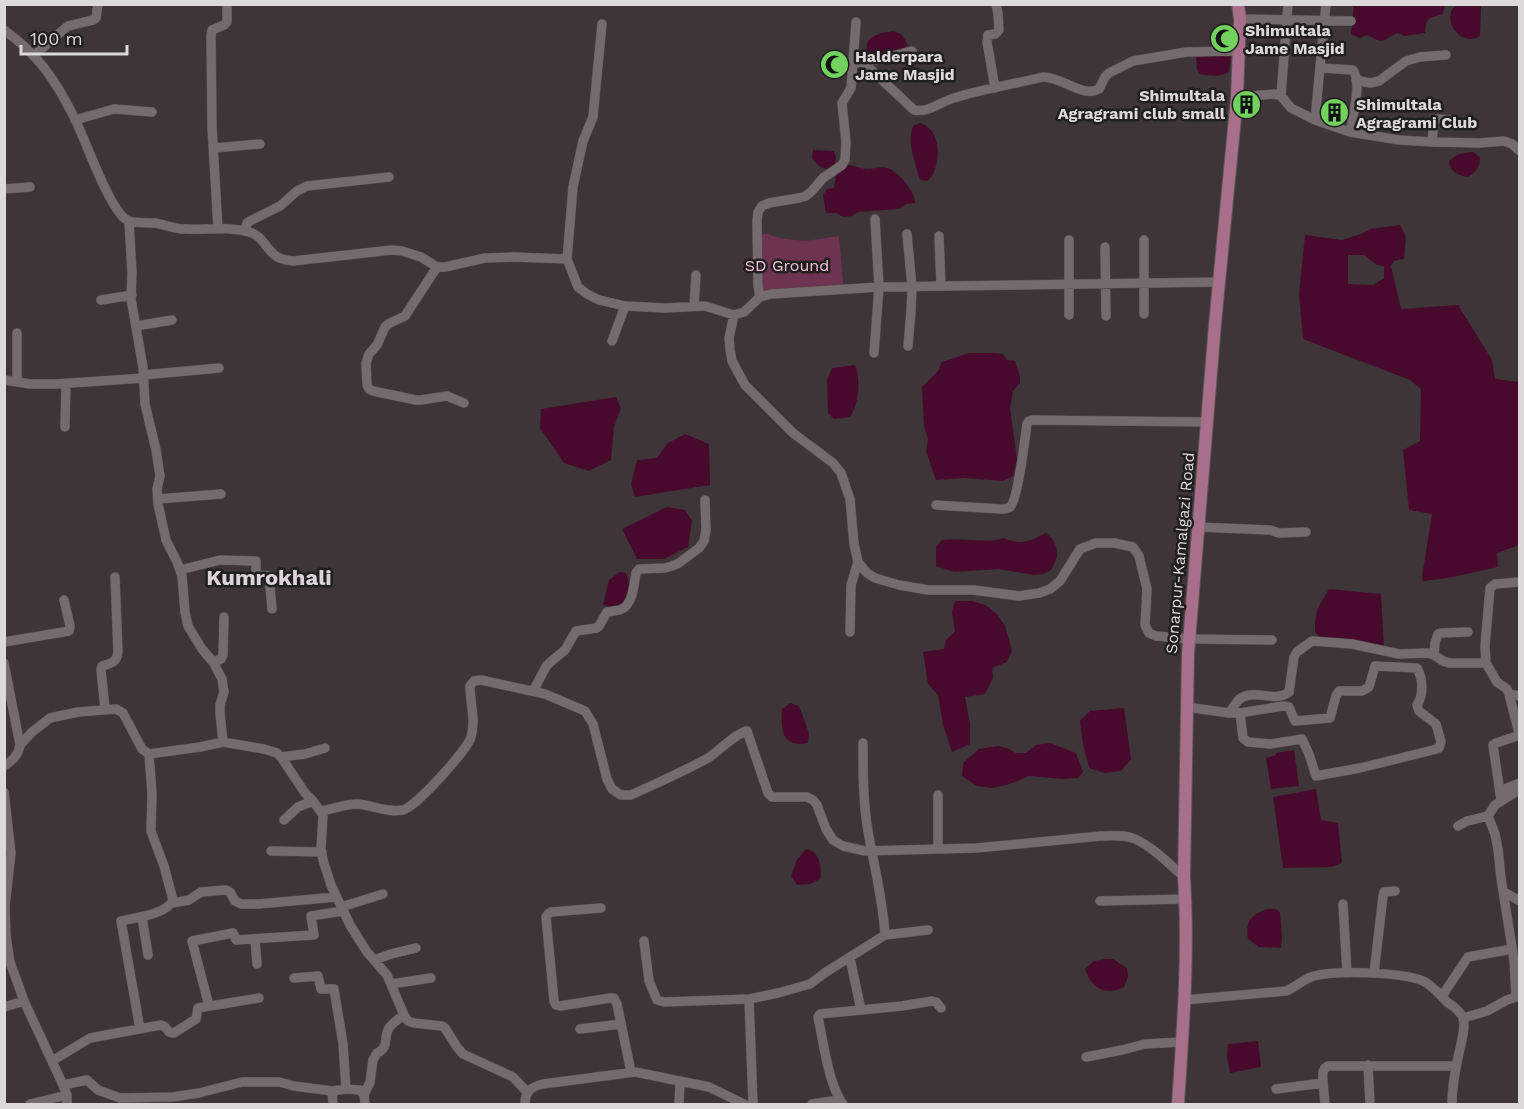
<svg xmlns="http://www.w3.org/2000/svg" width="1524" height="1109" font-family="'Work Sans',sans-serif">
	<rect width="100%" height="100%" fill="#3d3538"/>
	<path fill="#6d3350" d="M760,234h9l9,4 27,3 34,-5 4,46 -1,5 -80,6z"/>
	<path fill="#470a2d" fill-rule="evenodd" d="M1354,5h91l-2,9 -13,4 -4,5 -1,10 -21,3 -6,-3c-17,7 -12,12 -31,2l-7,3 -9,-4z
		M1457,5h21l3,2 -1,29c-22,13 -40,-21 -23,-31z
		M894,31l8,4 6,10c-12,8 -26,11 -41,10 0,-4 -1,-7 0,-11 3,-10 19,-12 27,-13z
		M1201,55h30l-2,17c-10,5 -18,4 -30,2l-2,-5 -1,-12z
		M920,123c23,6 22,46 7,58l-8,-2c-3,-18 -14,-38 -5,-54z
		M813,150l21,1 2,6 -1,9 -5,4c-9,-1 -13,-5 -18,-12z
		M1473,152l7,5c0,10 -4,15 -12,20 -10,-2 -19,-5 -19,-16 7,-7 14,-8 24,-9z
		M847,165c6,0 12,3 19,4 8,0 16,-4 24,0 11,6 25,22 25,34l-9,1 -7,5 -41,3 -6,4 -9,1 -7,-4h-10l-3,-18 4,-6 7,-1 2,-14z
		M1400,225l6,12 -2,22 -10,2 -3,5 10,43 57,-4 34,55 3,19 24,3v163l-22,8 1,14 -50,11 -25,3 -1,-4 10,-63 -23,-4 -6,-60 17,-9 1,-52 -11,-9 -107,-41 -4,-45 6,-59 37,5 19,-6 10,-5zM1348,255h16l13,10 7,1v12l-11,7 -25,-1z
		M969,353h26l8,1 4,6 8,1 5,15v7l-7,8 -3,17 7,51 -4,17 -10,5 -39,-3 -28,2 -10,-29 2,-12 -4,-13 -2,-39 16,-16 4,-9z
		M855,365c6,14 4,39 -5,52l-16,2 -6,-6 -1,-33 5,-12z
		M616,397l5,12 -7,18 -3,33 -22,11 -25,-8 -24,-35 1,-19z
		M685,434l24,10 1,41 -75,12 -4,-13 6,-24 20,-2 11,-15z
		M667,507l18,3 7,11 -4,26 -24,12h-27l-15,-30z
		M1046,533c6,5 13,14 11,23 -1,4 -4,10 -6,14l-8,4 -9,1 -35,-6 -45,3 -18,-6v-19l6,-7c19,-3 47,4 62,-2 16,8 27,3 42,-5z
		M620,572l6,1 4,14 -9,24 -18,-6 6,-25z
		M1329,589l52,5 3,53 -37,-8 -24,1 -8,-8c0,-22 3,-24 14,-43z
		M955,601h18l14,5 10,8 8,12 7,24 -5,12 -15,6 1,10 -8,16 -20,3 5,27v20l-18,8 -9,-27 -5,-30 -10,-11 -5,-32 21,-3 2,-9 9,-9 -3,-19z
		M790,703l9,3 10,27 -1,10c-27,5 -27,-13 -26,-34z
		M1124,708l7,51 -10,12 -17,2 -15,-5 -6,-24 -3,-23 10,-10z
		M1050,743l26,10 7,19 -5,6 -16,1 -33,-3 -11,5 -12,4 -15,3 -14,-2 -15,-10 1,-13 16,-14 19,-3 11,3 7,4h10l10,-8z
		M1294,750l5,36 -28,3 -5,-31 10,-3v-2z
		M1316,789l5,31 17,3 4,40 -11,4 -48,1 -10,-71z
		M806,849c14,3 16,17 14,30l-10,5 -13,1 -6,-9 6,-16z
		M1266,909h10l4,3 2,26 -1,10 -22,-1 -11,-8c-3,-17 2,-23 18,-30z
		M1106,959h7l14,9 1,9 -4,10c-19,9 -32,2 -39,-18l9,-8z
		M1258,1041l3,26 -31,6 -3,-17 1,-12z"/>
	<g fill="none" stroke-linecap="round" stroke-linejoin="round">
		<defs>
			<path id="minor" d="M1240,19l111,2
				M4,30c35,25 52,51 71,89 10,20 35,92 52,101 8,4 18,2 27,3 10,1 20,6 31,6 21,1 43,-3 64,3 13,3 16,16 27,24 5,4 11,4 17,5l99,-11 10,1 19,6 16,10h8l40,-9 29,-1 53,2 11,28 9,7 12,6 26,6 40,2 40,-2 29,9 10,-3 16,-15 11,-3 108,-7 340,-5
				M34,55l34,-29 25,-6 3,-2 2,-14
				M854,63l7,-1 3,1 50,47c15,3 26,-8 40,-12 29,-9 60,-14 89,-21 20,0 39,21 56,12l6,-12 4,-4 24,-12 54,-9 52,-1
				M864,63l48,-12
				M1321,68l32,2c9,12 0,47 -3,62
				M1356,80l14,3 9,-2 27,-20 14,-4 26,-2
				M995,88l-8,-46 1,-7 7,-1 4,-4 -1,-16 -2,-10
				M1281,96l7,-92
				M1237,97l38,-3 6,2 10,12 24,12 35,12 49,8 33,2 48,1 24,-2 8,3 8,7
				M75,120l39,-11 38,3
				M1315,120l11,-116
				M1432,142l2,-21 2,-2 16,1
				M214,148l46,-4
				M4,189l26,-2
				M129,221l3,52 -1,26 12,68 2,37 11,46 4,26 -3,13 1,15 8,36 11,22 5,14 3,36 3,14 14,23 11,13 9,17 2,13 -4,13v8l3,29
				M218,229l-6,-102 -1,-91 1,-6 12,-5 3,-3v-18
				M245,231l2,-8 3,-2 30,-15 17,-15 10,-5 82,-9
				M907,234l5,53 -1,24 -3,35
				M939,236l2,50
				M1069,240v75
				M1144,240v74
				M1105,247l1,69
				M567,259l6,-72 10,-46 10,-24 9,-93
				M437,267l-32,49 -17,8 -3,3 -8,18 -8,9 -3,9 1,22 2,4 4,2 43,9h5l26,-4 17,7
				M760,297l-2,-11 -1,-65 1,-9 4,-6 7,-3 30,-5 7,-2 5,-4 12,-14 19,-13 3,-5 1,-18 -4,-39 9,-15 5,-66
				M101,300l31,-5
				M694,306l2,-31
				M734,315l-5,23 1,11 2,12 13,24 48,48 40,30 8,10 9,26 4,45 4,18 9,11 8,5 24,7 29,5h46l45,6 20,-3 11,-4 10,-8 20,-32 16,-6h18l19,4 6,9 8,33 -2,36 4,8 7,3 33,3 83,1
				M136,326l36,-6
				M612,341l13,-35
				M874,353l5,-66 -4,-68
				M143,375l76,-7
				M4,380l26,4h26l88,-6
				M17,382v-49
				M65,427l1,-44
				M158,499l63,-5
				M936,505l65,4c2,0 6,0 9,-2 8,-7 15,-69 17,-83l2,-3 3,-1 175,2
				M1198,527l72,3 9,3 27,-1
				M180,570l40,-10 36,1v14l13,1 3,33
				M1520,582l-25,2 -5,4 -5,58 1,17 11,19 10,7 2,5 11,2
				M850,632l1,-47 7,-23
				M4,642l65,-11 1,-5 -6,-26
				M1434,655l1,-12 3,-9 3,-1 27,-1
				M213,662l8,-3 2,-4 1,-38
				M4,663l16,82c-2,11 -7,15 -16,21
				M533,691l14,-26 18,-15 11,-19 21,-3 2,-2 8,-14c5,-1 11,-1 15,-3 11,-5 12,-26 14,-36l3,-4 26,-1 7,-2 7,-3 20,-15 5,-7 2,-11 -1,-30
				M1187,707l42,6c5,-5 6,-11 12,-15 16,-9 34,5 48,-6l5,-35 3,-5 15,-11 40,3 47,10 29,-1 6,2 9,6 6,2h37
				M105,709l-4,-39 1,-4c10,-3 15,-4 16,-14l-3,-75
				M1229,713h11l43,-7 6,1 6,14 35,-3 6,-22 3,-5h23l7,-4 6,-21 42,2c6,11 7,26 0,37l2,6 17,13 5,18 -2,6 -6,2 -73,18 -44,8 -7,-22 -7,-15 -32,5 -22,-2 -5,-4 -3,-25
				M20,745l12,-13 18,-14 28,-6 38,-3 7,4 19,36 7,5 51,-7 23,-5 41,7 13,4 4,4 24,36 8,8 10,14 -2,34 2,11 8,25 19,40 17,27 20,23 17,40 4,6 6,2 28,3 3,2 12,19 6,7 50,23 14,15
				M281,757l24,-3 20,-6
				M1500,791l20,-8
				M4,792l7,61 -6,53 1,30 4,26 14,39 39,84 4,10v9
				M1516,792l-21,13 -7,11 7,18 3,15 3,29 13,82 2,36
				M938,795v54
				M1501,800l-8,-55 3,-2 21,-7 2,-3 -10,-39
				M321,811c12,-2 25,-7 36,-7 15,1 31,9 46,6 13,-3 65,-61 68,-73 5,-17 -1,-34 -1,-51l4,-5 7,-1 64,14 40,17 8,13 14,55 5,10 9,6h10c26,-12 52,-23 77,-37 11,-7 28,-25 39,-27l21,62 4,4h35l6,3 4,5 9,24 7,11 10,6 22,5 111,-3 125,-12c11,0 23,-2 34,3 18,8 34,25 49,38
				M284,820l14,-13 15,-6
				M1458,826l9,-5 21,-5
				M271,851l51,1
				M1504,892l16,9
				M1100,901l86,-2
				M173,903l16,-3 12,-8 25,-2 4,2 5,9 6,3h18l77,-7
				M1343,904l4,69
				M341,907l42,-13
				M601,908l-50,4 -3,2 -2,3 8,84 2,4 4,1 50,-8h4l3,6 14,68
				M142,917l6,38
				M885,935l43,-5
				M255,939l2,25
				M644,941l5,40 8,19 7,2 85,-3 29,-6 32,-9 16,-12 59,-37c-2,-35 -11,-69 -17,-104 -5,-29 -5,-58 -5,-88
				M850,958l11,52
				M374,960l17,-6 25,-6
				M1374,973l9,-77 1,-4 11,-1
				M294,978l24,-2 3,13h13l9,55 3,45
				M391,984l40,-6
				M1442,996l26,-39 44,-8
				M749,999l4,105
				M1184,1000l102,-9c10,-4 19,-13 28,-15 22,-6 88,-4 109,5 9,4 17,14 24,21 6,4 14,10 16,16 4,10 -5,35 -6,45 -3,14 -5,28 -5,41
				M209,1006l-17,-65 41,-8 3,7 78,-5 -3,-19 32,-5
				M4,1007l20,-6
				M1463,1018l24,-7 20,-11 12,-4
				M140,1029l-19,-108c13,-3 47,-7 52,-21l-9,-34 -13,-35 1,-37 -3,-40
				M580,1029l41,-5
				M1086,1057l36,-7 23,-6 37,-2
				M52,1061l38,-23 71,-13 4,2 4,5 5,1 22,-14 2,-11 61,-10
				M1368,1065l2,39
				M1323,1083c0,-7 -2,-14 5,-17h128
				M63,1085l24,-5 11,10 22,8 53,-1 26,-4 43,-11h37l15,4 38,5 14,-2 14,1 4,5 1,9
				M1276,1089l47,-6 2,21
				M332,1091l1,13
				M364,1095l6,-13 3,-22 4,-7c13,-6 6,-15 12,-25 3,-5 10,-9 15,-13
				M30,1104l37,-9
				M525,1104c0,-13 6,-17 18,-20l92,-12 74,15 35,17
				M679,1104l1,-23
				M812,1104l27,-4
				M843,1104c-14,-17 -20,-64 -25,-87l2,-3 82,-8 30,-5 4,1 5,6"/>
			<path id="major" d="M1178,1104c5,-75 11,-151 6,-227l4,-223 27,-330 22,-227 3,-78 -2,-15"/>
		</defs>
		<use href="#minor" stroke="#585154" stroke-width="10"/>
		<use href="#major" stroke="#585154" stroke-width="14"/>
		<use href="#minor" stroke="#746b6e" stroke-width="9"/>
		<use href="#major" stroke="#a86f8a" stroke-width="12"/>
	</g>
	<defs>
		<symbol id="mosque-disc" viewBox="-11 -11 22 22"><circle r="9.5" fill="#71d25e" stroke="#211e1f"/><path d="M3.5-4.9A6 6 0 1 0 3.5 4.9A5 5 0 1 1 3.5-4.9Z" fill="#111"/></symbol>
		<symbol id="building-disc" viewBox="-11 -11 22 22"><circle r="9.5" fill="#71d25e" stroke="#211e1f"/><path d="M-4-6H4V6H1V3H-1V6H-4ZM-2.5-4.3h1.7v1.8h-1.7ZM.8-4.3h1.7v1.8H.8ZM-2.5-1h1.7V.8h-1.7ZM.8-1h1.7V.8H.8Z" fill="#111"/></symbol>
	</defs>
	<g fill-rule="evenodd">
		<use href="#mosque-disc" x="1208" y="22" width="33" height="33"/>
		<use href="#mosque-disc" x="818" y="48" width="33" height="33"/>
		<use href="#building-disc" x="1230" y="88" width="33" height="33"/>
		<use href="#building-disc" x="1318" y="96" width="33" height="33"/>
	</g>
	<g text-anchor="middle" dominant-baseline="central" stroke-width="5" stroke-linejoin="round" paint-order="stroke">
		<g font-size="16" font-weight="bold" fill="#ddd8da" stroke="#211e1f" text-anchor="start">
			<text x="1245" y="30">Shimultala<tspan x="1245" dy="18">Jame Masjid</tspan></text>
			<text x="855" y="56">Halderpara<tspan x="855" dy="18">Jame Masjid</tspan></text>
			<text x="1225" y="95" text-anchor="end">Shimultala<tspan x="1225" dy="18">Agragrami club small</tspan></text>
			<text x="1356" y="104">Shimultala<tspan x="1356" dy="18">Agragrami Club</tspan></text>
		</g>
		<g font-size="16" fill="#f2c2d7" stroke="#211e1f">
			<text x="787" y="265">SD Ground</text>
		</g>
		<g font-size="16" fill="#ddd8da" stroke="#211e1f">
			<text transform="translate(1180 553) rotate(-85)">Sonarpur-Kamalgazi Road</text>
		</g>
		<g font-size="22" font-weight="bold" fill="#dcd2d7" stroke="#211e1f">
			<text x="269" y="577">Kumrokhali</text>
		</g>
	</g>
	<rect width="1524" height="1109" fill="none" stroke="#ddd8da" stroke-width="12"/>
	<path d="M21 45v9h106v-9" fill="none" stroke="#ddd8da" stroke-width="3"/>
	<text x="30" y="45" font-size="18" fill="#ddd8da" stroke="#211e1f" stroke-width="4.5" paint-order="stroke">100 m</text>
</svg>
